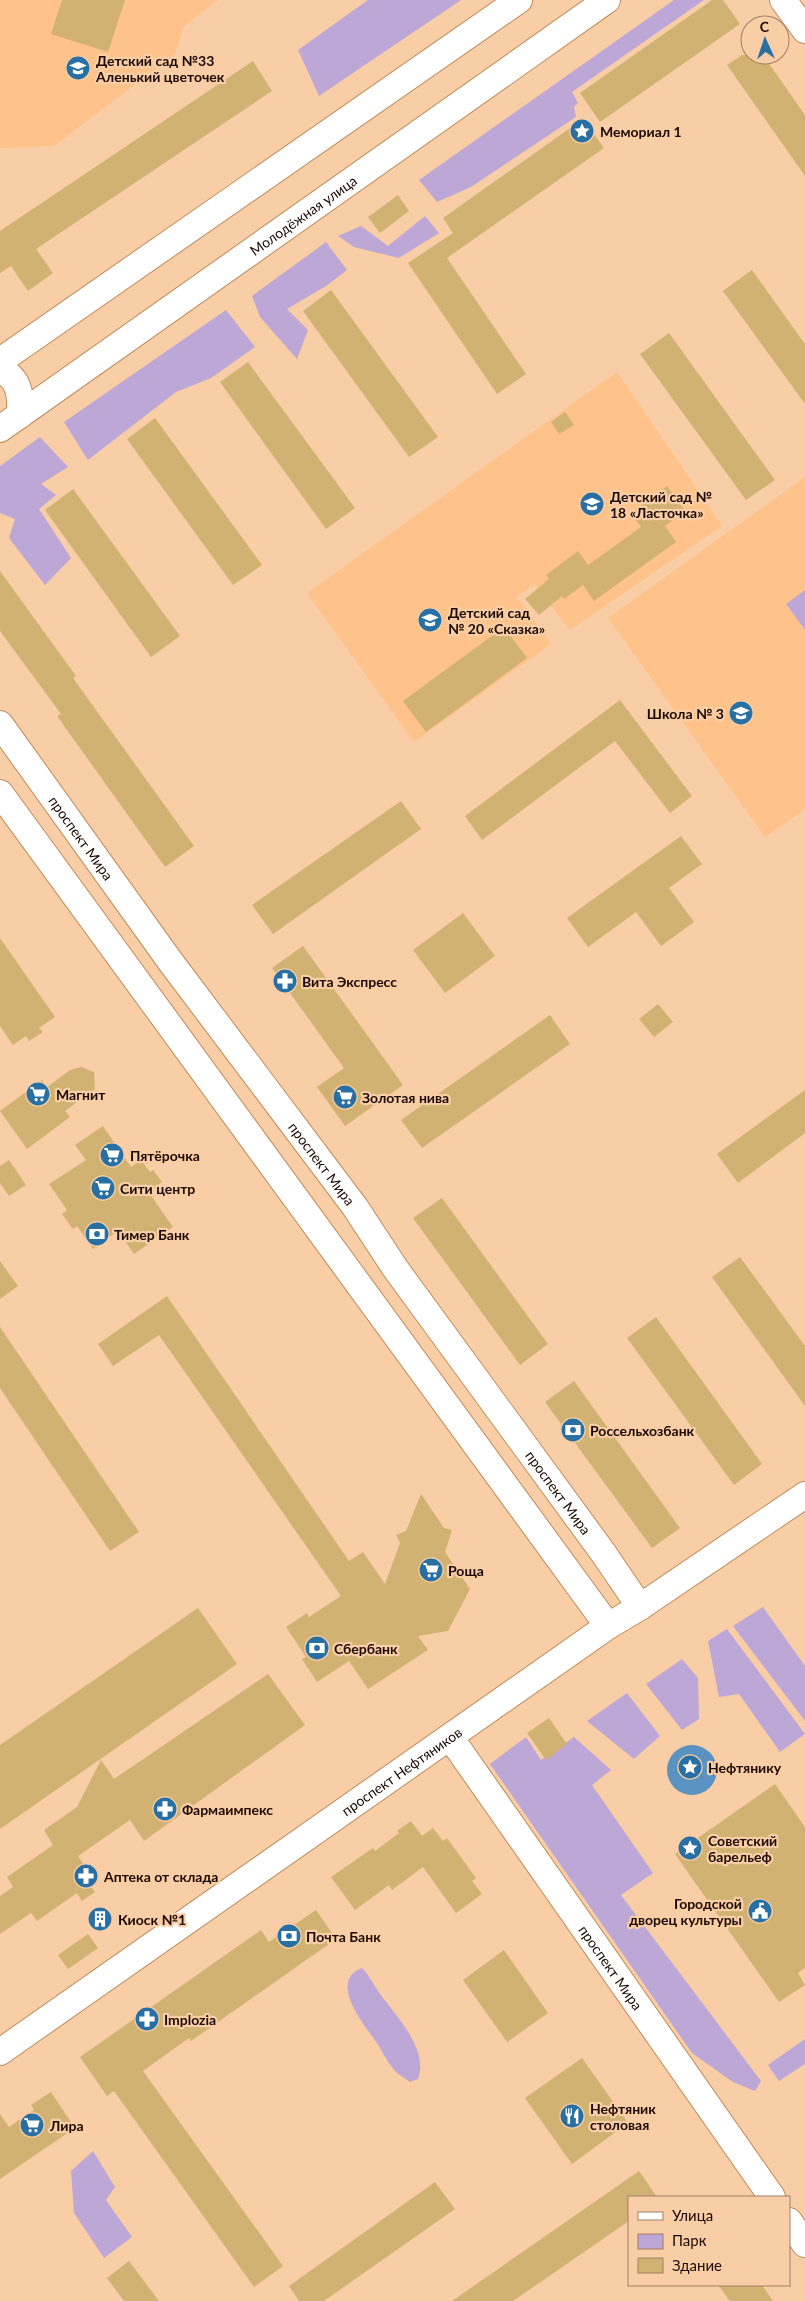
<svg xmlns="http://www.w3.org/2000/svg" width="805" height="2301" font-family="Lato,sans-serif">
	<rect width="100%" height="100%" fill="#f9cea6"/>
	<path fill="#fec28a" d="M0,0h218l-34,26 -9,28 -121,92 -54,2z
		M617,372l105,154 -152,104 -36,-46 -17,13 34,47 -137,98 -107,-149z
		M805,477v332l-40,28 -157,-219z"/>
	<path fill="#bca7d7" d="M368,0h93l-142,96 -21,-46z
		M674,0h30l-132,92 6,11 -4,4 2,10 -105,70 -34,15 -18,-22z
		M425,216l14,17 -40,25 -45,-11 -16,-11 23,-10 27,20z
		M326,242l21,28 -21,16 -39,23 21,21 -11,29 -37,-42 -8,-21z
		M226,310l29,37 -44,31 -35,14 -88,68 -24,-38z
		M40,437l28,30 -27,17 15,11 -17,14 32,49 -26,27 -36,-47 6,-19 -15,-6v-47z
		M805,590v40l-19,-26z
		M763,1607l42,59v55l-72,-95z
		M727,1629l78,105 -25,18 -41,-58 -20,3 -11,-56z
		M682,1659l16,19 1,41 -17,11 -36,-46z
		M627,1693l33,43 -26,23 -47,-38z
		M526,1737l15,23 33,-23 37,33 -19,15 61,88 -32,22 140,186 -6,10 -22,-9 -41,-29 -202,-289z
		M362,1968c7,7 12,17 18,26 16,22 49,55 38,85l-8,3c-4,-3 -9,-6 -13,-9 -8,-8 -14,-20 -20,-30 -12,-17 -50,-62 -15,-75z
		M805,2039v25l-26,17 -11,-16z
		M93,2151l22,36 -9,13 26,37 -28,21 -30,-45 -3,-42z"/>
	<path fill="#5a93c2" d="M667 1770a25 25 0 1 1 50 0a25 25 0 1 1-50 0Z"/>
	<path fill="#d1b272" d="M62,0h63l-17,52 -57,-18z
		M712,0h11l17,24 -140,98 -20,-29z
		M742,55h21l42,60v61l-78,-111z
		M253,61l19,30 -236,158 17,24 -25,18 -17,-25 -11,7v-42z
		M583,119l21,29 -157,110 79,116 -29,20 -89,-131 45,-30 -10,-15z
		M398,195l11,16 -29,22 -12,-16z
		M752,270l53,74v60l-82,-113z
		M331,290l107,147 -29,20 -106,-146z
		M669,333l106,147 -29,20 -106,-146z
		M248,362l107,146 -29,21 -106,-147z
		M565,412l9,13 -15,9 -8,-12z
		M155,418l107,147 -29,20 -106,-146z
		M667,486l18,25 -20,15 11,16 -82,59 -11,-16 -19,14 -2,-3 -23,19 -14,-16 24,-20 -3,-4 32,-24 10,14 53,-38 -10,-14z
		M73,489l107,147 -29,21 -106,-147z
		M0,571l76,105 -3,2 121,168 -29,21 -108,-151 4,-2 -61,-83z
		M504,627l23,31 -101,74 -23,-31z
		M620,700l72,96 -22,17 -55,-72 -133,99 -17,-24z
		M401,801l20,28 -148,105 -21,-29z
		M681,836l21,28 -33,24 25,34 -33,24 -25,-34 -48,35 -21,-29z
		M463,913l32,43 -50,37 -32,-43z
		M0,938l55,79 -16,11 4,4 -14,9 -3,-5 -13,9 -13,-19z
		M303,946l100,139 -58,41 -28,-39 27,-19 -72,-100z
		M658,1004l15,18 -19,15 -15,-18z
		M550,1015l20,29 -148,104 -21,-28z
		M81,1067l13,5 1,17 -30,22 5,6 -43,32 -27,-38 42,-31 5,7 23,-17z
		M805,1090v43l-67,50 -21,-29z
		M103,1126l28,41 10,-7 9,12 3,-2 9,12 -12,9 4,5 -2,1 21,30 -39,27 -16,-23 -25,18 -16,-23 -4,3 -11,-15 5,-4 -18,-26 37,-24 -11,-15z
		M9,1160l17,25 -17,11 -9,-13v-17z
		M442,1198l106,146 -28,21 -107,-147z
		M740,1257l65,89v60l-93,-129z
		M0,1261l18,25 -18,13z
		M167,1296l182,265 14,-9 22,32 15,-41 -4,-8 10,-4 15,-37 23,34 8,2 -7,22 25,37 -22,42 -30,5 10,14 -60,39 -19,-28 -32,21 -15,-23 4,-2 -20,-30 21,-14 2,4 32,-21 -182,-261 -46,31 -15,-22z
		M656,1317l106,147 -28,21 -107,-147z
		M0,1327l139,205 -29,19 -110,-163z
		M574,1381l106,147 -28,20 -107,-146z
		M198,1608l39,56 -237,165v-84z
		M268,1674l37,51 -161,116 -14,-21 -52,36 14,21 -5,4 8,11 -13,9 -5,-8 -40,28 -6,-8 -31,21v-38l13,-9 -6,-10 46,-32 -9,-15 33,-23 24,-47 13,19z
		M549,1718l18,26 -21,16 -19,-27z
		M775,1784l30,43v141l-7,5 7,12 -26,17 -104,-148z
		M411,1821l11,15 11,-8 10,13 4,-3 29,40 -4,3 10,13 -26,19 -33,-46 -31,23 -3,-5 -34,25 -24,-33 42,-29 2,3 24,-18 -2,-2z
		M316,1910l20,29 -145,102 -2,-3 -46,33 140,195 -29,21 -140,-196 -7,5 -27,-39 181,-127 8,12z
		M88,1934l10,14 -30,21 -10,-14z
		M504,1950l44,63 -41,29 -44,-62z
		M582,2058l46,65 -56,41 -47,-66z
		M51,2092l24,36 -75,51v-65l9,13 25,-17 -3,-5z
		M639,2171l18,26h-28v24l-116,80h-61z
		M435,2182l20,27 -131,92h-25l-10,-15z
		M129,2261l30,40h-35l-17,-23z
		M718,2285h44l11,16h-43z"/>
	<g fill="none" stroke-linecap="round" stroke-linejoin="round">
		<defs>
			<g id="secondary">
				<path d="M783,0l22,30"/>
				<path d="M0,361l519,-361"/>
				<path d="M0,370c20,8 21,26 20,45"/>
				<path id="s1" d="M0,429l607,-429"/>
				<path id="s2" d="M0,724l170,237 185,246 40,61 209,286 36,53"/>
				<path d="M0,793l608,833"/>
				<path id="s3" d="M450,1737l322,460"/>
				<path id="s4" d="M0,2052l608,-426 32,-19 165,-112"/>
				<path d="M789,2221l16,23"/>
			</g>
		</defs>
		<use href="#secondary" stroke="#bd8b5a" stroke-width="28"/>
		<use href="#secondary" stroke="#fff" stroke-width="26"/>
	</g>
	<defs>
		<symbol id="school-disc" viewBox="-11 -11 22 22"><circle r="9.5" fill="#286fa3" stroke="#f9cea6"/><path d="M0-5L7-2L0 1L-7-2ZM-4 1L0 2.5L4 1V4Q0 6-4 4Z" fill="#fff"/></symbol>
		<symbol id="sight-disc" viewBox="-11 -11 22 22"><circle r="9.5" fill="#286fa3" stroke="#f9cea6"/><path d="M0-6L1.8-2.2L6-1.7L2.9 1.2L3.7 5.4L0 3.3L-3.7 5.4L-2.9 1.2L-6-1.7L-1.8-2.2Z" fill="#fff"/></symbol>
		<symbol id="pharmacy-disc" viewBox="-11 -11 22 22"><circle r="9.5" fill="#286fa3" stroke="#f9cea6"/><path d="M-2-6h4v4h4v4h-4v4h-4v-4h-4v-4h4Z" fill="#fff"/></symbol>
		<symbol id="supermarket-disc" viewBox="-11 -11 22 22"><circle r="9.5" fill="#286fa3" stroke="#f9cea6"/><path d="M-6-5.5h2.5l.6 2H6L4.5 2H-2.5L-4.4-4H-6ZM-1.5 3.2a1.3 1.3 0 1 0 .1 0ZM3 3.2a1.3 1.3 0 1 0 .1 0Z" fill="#fff"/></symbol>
		<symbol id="bank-disc" viewBox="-11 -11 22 22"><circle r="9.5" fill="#286fa3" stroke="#f9cea6"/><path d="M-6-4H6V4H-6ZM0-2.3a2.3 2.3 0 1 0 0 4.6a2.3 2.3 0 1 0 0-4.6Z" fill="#fff"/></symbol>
		<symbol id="civic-disc" viewBox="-11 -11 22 22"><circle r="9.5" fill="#286fa3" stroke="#f9cea6"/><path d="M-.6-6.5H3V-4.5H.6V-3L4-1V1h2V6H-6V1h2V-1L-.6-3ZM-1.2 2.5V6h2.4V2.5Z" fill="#fff"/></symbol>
		<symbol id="building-disc" viewBox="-11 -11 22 22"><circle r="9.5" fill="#286fa3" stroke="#f9cea6"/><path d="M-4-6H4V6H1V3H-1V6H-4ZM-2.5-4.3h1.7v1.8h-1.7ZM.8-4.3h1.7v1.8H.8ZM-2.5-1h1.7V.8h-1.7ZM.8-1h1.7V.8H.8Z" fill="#fff"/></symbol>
		<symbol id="restaurant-disc" viewBox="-11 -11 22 22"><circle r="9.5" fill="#286fa3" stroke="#f9cea6"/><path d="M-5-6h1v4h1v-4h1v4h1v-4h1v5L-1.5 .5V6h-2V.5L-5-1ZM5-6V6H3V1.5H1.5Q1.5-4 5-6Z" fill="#fff"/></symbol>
	</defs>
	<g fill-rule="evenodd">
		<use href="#school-disc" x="64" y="54" width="28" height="28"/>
		<use href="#sight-disc" x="568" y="117" width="28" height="28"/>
		<use href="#school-disc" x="578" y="490" width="28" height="28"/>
		<use href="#school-disc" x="416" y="606" width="28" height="28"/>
		<use href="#school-disc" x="727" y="699" width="28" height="28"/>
		<use href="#pharmacy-disc" x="271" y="967" width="28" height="28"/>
		<use href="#supermarket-disc" x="24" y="1080" width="28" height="28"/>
		<use href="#supermarket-disc" x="331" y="1083" width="28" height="28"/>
		<use href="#supermarket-disc" x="98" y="1141" width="28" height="28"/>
		<use href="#supermarket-disc" x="89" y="1174" width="28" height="28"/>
		<use href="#bank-disc" x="83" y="1220" width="28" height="28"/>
		<use href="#bank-disc" x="559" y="1416" width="28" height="28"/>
		<use href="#supermarket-disc" x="417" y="1556" width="28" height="28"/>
		<use href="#bank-disc" x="303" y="1634" width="28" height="28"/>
		<use href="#sight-disc" x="676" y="1753" width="28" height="28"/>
		<use href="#pharmacy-disc" x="151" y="1795" width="28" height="28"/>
		<use href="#sight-disc" x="676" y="1834" width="28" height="28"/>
		<use href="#pharmacy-disc" x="72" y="1862" width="28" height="28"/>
		<use href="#civic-disc" x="746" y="1897" width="28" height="28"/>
		<use href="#building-disc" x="86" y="1905" width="28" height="28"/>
		<use href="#bank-disc" x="275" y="1922" width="28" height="28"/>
		<use href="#pharmacy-disc" x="133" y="2005" width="28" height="28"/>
		<use href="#restaurant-disc" x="558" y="2102" width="28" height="28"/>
		<use href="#supermarket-disc" x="18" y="2111" width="28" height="28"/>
	</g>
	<g text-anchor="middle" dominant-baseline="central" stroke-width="4.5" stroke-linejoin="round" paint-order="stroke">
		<g font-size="14" font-weight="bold" fill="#1c0900" stroke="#f9cea6" text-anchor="start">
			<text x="96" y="60">Детский сад №33<tspan x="96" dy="16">Аленький цветочек</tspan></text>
			<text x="600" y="131">Мемориал 1</text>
			<text x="610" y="496">Детский сад №<tspan x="610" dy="16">18 «Ласточка»</tspan></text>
			<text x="448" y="612">Детский сад<tspan x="448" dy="16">№ 20 «Сказка»</tspan></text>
			<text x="724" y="713" text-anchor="end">Школа № 3</text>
			<text x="302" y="981">Вита Экспресс</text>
			<text x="56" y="1094">Магнит</text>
			<text x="362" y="1097">Золотая нива</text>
			<text x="130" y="1155">Пятёрочка</text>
			<text x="120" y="1188">Сити центр</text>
			<text x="114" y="1234">Тимер Банк</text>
			<text x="590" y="1430">Россельхозбанк</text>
			<text x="448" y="1570">Роща</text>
			<text x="334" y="1648">Сбербанк</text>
			<text x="708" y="1767">Нефтянику</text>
			<text x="182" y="1809">Фармаимпекс</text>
			<text x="708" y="1840">Советский<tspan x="708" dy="16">барельеф</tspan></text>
			<text x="104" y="1876">Аптека от склада</text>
			<text x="742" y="1903" text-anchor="end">Городской<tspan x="742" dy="16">дворец культуры</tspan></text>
			<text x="118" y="1919">Киоск №1</text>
			<text x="306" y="1936">Почта Банк</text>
			<text x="164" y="2019">Implozia</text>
			<text x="590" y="2108">Нефтяник<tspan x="590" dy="16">столовая</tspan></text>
			<text x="50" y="2125">Лира</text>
		</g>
		<g font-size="14" fill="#1c0900" stroke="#f9cea6">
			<text stroke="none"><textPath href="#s1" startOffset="371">Молодёжная улица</textPath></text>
			<text stroke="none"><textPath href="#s2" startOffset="140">проспект Мира</textPath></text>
			<text stroke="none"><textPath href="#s2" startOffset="545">проспект Мира</textPath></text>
			<text stroke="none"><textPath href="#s2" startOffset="950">проспект Мира</textPath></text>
			<text stroke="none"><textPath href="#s4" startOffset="490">проспект Нефтяников</textPath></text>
			<text stroke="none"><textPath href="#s3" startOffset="281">проспект Мира</textPath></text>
		</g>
	</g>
	<rect x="628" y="2196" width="162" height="90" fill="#f9cea6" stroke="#a17f64"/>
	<rect x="638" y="2212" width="25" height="8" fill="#ffffff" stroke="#a17f64"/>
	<text x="672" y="2221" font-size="15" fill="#1c0900">Улица</text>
	<rect x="638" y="2234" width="25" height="15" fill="#bca7d7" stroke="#a17f64"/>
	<text x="672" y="2246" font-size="15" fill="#1c0900">Парк</text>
	<rect x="638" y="2258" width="25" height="15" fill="#d1b272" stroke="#a17f64"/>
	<text x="672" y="2271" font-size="15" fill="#1c0900">Здание</text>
	<g transform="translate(765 40) rotate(357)"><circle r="24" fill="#f9cea6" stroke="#a17f64"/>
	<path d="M0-4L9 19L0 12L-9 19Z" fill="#286fa3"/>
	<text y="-8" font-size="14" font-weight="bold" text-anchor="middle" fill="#1c0900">С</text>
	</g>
</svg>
